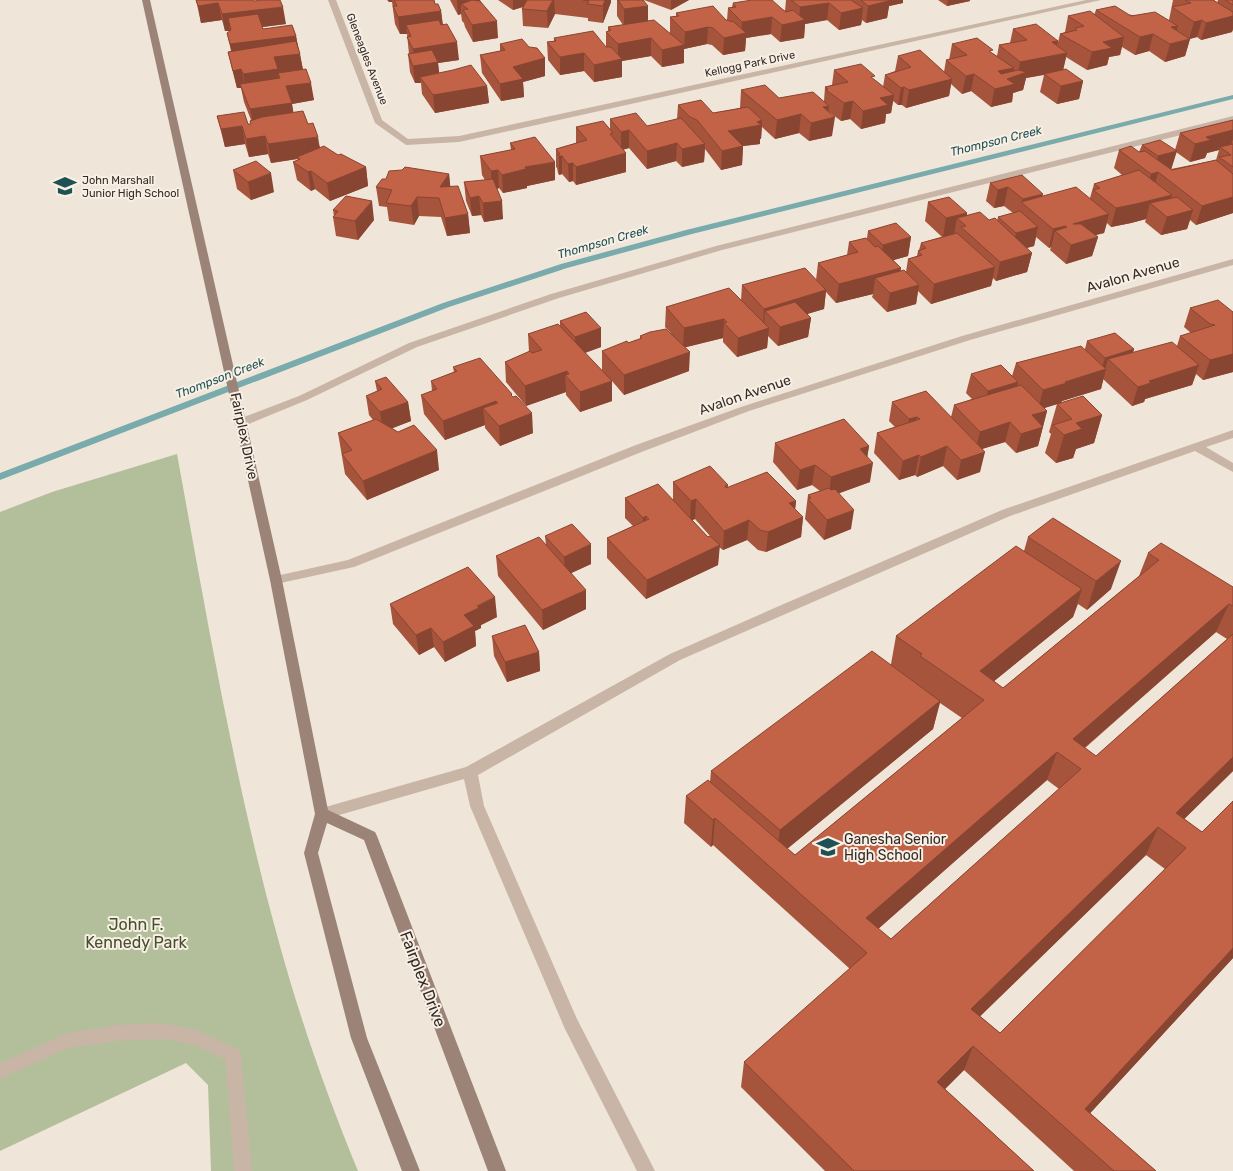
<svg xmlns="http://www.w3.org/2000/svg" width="1233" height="1171" font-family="Rubik,sans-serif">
	<rect width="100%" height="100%" fill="#f0e5d9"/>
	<path fill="#b3bf9a" d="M177,454c30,164 58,331 103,492 21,76 48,152 78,225h-147l-3,-86 -22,-22 -186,88v-639l52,-20z"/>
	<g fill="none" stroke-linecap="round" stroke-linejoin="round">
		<path fill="#79abac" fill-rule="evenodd" d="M1233,95v4l-541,135 -125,34 -118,39 -449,173v-7l443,-170 118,-39 125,-34z"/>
		<path fill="#c8b5a6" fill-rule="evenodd" d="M1233,116v6l-511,128 -163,48 -142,49 -110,53 -63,26h-8l-2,-3 2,-3 63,-24 110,-53 142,-49 165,-48z
			M1233,430v8l-27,9 27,16v9l-38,-21 -185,65 -330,144 -202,115 6,31 93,213 78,152h-18l-72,-142 -95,-223 -6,-27 -142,41 -5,-2 -2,-4 2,-4 5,-2 144,-41 204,-113 116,-51 216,-93z
			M163,1023l34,7 42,20 2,5 -2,5 -6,3 -38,-18 -32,-6 -45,2 -50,7 -68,31v-16l67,-30 51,-8z"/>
		<path fill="#c8b5a6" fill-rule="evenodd" d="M328,0h8l46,120 26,19 51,-3 627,-136h15l-642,142 -53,3 -31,-22z
			M1233,259v6l-263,75 -221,71 -105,40 -290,116 -78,17 -6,-4 6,-4 72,-16 288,-115 105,-38 221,-71z
			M233,1047l6,3 2,5 11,116h-18l-9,-116 2,-5z"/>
		<path fill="#9b8477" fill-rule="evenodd" d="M142,0h8l132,580 46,230 47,22 2,4 129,335h-18l-124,-331 -37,-17 -9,30 49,185 53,133h-18l-51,-133 -47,-185 11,-39 -45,-234z"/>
	</g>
	<path fill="#a7543c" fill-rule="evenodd" d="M196,0l58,1 32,23 -23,3v2l33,7 7,33 11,31 -22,4 1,8 15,12 12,23 46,20 2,19 -38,15 -15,-12 -4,2 -14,-11 -4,-18 5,-2 -1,-1 -26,4 -3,-9 -19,3 -4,-13 -20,3 -8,-31 31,8h3l-1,-3 1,-1 -7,-18 -3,-14h-4l-5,-19 -4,-17 3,-1 -4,-18 3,-2h-5l-3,-11 -21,3z
		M387,0h47l1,4 6,7 2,14 16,35 -21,3 1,10 48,13 2,17 -54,10 -13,-19 -1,-11h-6l-5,-11 -2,-18h1l-2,-20h-7l-5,-10 -3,-22h-3z
		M450,0h30l18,38 -25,4 -8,-15 -1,-4 -2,-2 -1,-7 -3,1z
		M498,0h113v2l-8,21 -15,-2v-3l-33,-4 -7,14 -25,-2 -1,-17 1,-2 -10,3z
		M617,0h72l-18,10 -27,-10 4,21 22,12v-16l6,-1v-3l51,7 1,-12 4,-1 1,-4 49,6 3,2 1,-11h117v3l-14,3 -2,12 -21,5 -4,-3 -1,5 -22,5 -12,-10 -22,4 -1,14 -24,4 -9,-8 -25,4 -1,13 -22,4 -11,-10 -5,-1 -23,5v14l-22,4 -11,-11 -29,5v16l-28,5 -10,-11 -24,4 -12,-15 -1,-18 7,-1v-3l52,9v-15l2,-1v-4l15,-2 -6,-9z
		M938,0h32v1l-23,5z
		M1173,0h41l3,3 1,-3h15v29l-1,3 -31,8 -4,-3 -7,2 -5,17 -20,6 -16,-11 -14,4 -13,-8 -2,8 -11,2 -2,8 -20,5 -21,-13 -3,12 20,12 -4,18 -22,5 -17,-12 4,-17 -18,3 -3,12 -10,3 -1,9 -21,5 -20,-16 -9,3 -11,-10 -2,12 -43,12 -4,-3h-4l-5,-4 -2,12 -5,1 -1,9 -24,6 -11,-10 -9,2 -13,-10 4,25 -23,5 -10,-8 -24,6 -13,-12 -1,12h-1v5l-17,2 -1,19 -21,5 -16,-21 -1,13 -22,5 -6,-6 -29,8 -18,-21 -6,2 3,3v19l-50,13 -3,-4 -4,1 -7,-8 -3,1 -1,-2 -1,-5 -1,-1v-18l20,-6v-16l34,3v-11l37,7 30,-7 1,-14 35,8 27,-5 1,-18 38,8 45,3 1,-14 7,-2 2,-15 41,10 8,7 2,-12 10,-4 3,-15 46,16 2,-12h3l3,-16 40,9 5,3 2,-11 11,-2 3,-14 45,12 -1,5 3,-12 5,-2 3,-16 26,-1 2,-5 73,10z
		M500,44l29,3 16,11v18l-22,6 1,15 -23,4 -19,-28 -2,-18 20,-4z
		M1233,120v93l-37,12 -6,-5 -3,9 -26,6 -16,-13 1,-3 -15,4 -20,4 -4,-4 -3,10 -9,2 3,2 -6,19 -26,8 -16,-14 1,-3 -2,1 -13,-11 -2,9 -8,2 6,5 -5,19 -31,9 -3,-3 -2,8 -60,18 -13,-13 -2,13 -29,8 -15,-15 1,-3 -37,9 -10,-11 -2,17 -17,5 4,4 -3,19 -30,9 -10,-10 -1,12 -30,9 -14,-15v-4l-38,9 4,24 -65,24 -12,-14v20l-32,11 -14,-17v-3l-40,14 -20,-24 -1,-20 24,-10 -1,-18 32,-8v-5l41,7v19l-16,6 17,18v-20l38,-12v-3l31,-3 -6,-6 1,-20 75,-7 1,-15 74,-5 2,-17 29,-8 2,-13 18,-4 1,-7 43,6 -3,19 -15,4 8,8 -1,3 6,1 2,-13 9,-3 1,-5 1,-1 2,-7 21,-6 -17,-16 3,-19 39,11v2l22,5 8,1 1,-4 15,-4 -9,-7 -10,2 -8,-7 4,-18 53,13 47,2 4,-14 28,-9 -8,-7 5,-18 20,2 3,-7 33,5 5,-17zM1219,150l-3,10 -45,9 5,-17 14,10 15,-4 2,-5z
		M510,143l45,37 -28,6v2l-24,5 -4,-5 -2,1 6,30 -19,3 -3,-7 -9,1 -6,-15 -2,-19 21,-2 -3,-5 -2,-19 31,-6z
		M233,170l41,22 -23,8 -14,-11z
		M449,174l1,12 18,28 2,19 -23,3 -6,-19 -22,-1 -5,9 -25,-4 -2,-14 -8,-1 -3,-19 10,-8z
		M333,210l41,10 -16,20 -22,-4 -3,-19 1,-1z
		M1190,308l43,4v60l-30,8 -7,-6 -4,11 -47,14 -1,3 -12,4 -29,-27 -2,10 -39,12 -1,1 41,13 -8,28 -18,6 -3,9 -17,5 -11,-10 6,-19 -2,-2 8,-28 -13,4 3,3 -9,35 -22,7 -11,-11 -23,7 -2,23 -23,8 -14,-14 -26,11 -2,-2 -16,5 -25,-27 3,-20 18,-6 -6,-6 3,-19 59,15 3,-12 18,-6 -6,-6 5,-19 41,2 4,-13 69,-14 2,-8 47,8 -1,4 44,-7 3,-10 11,-3 -7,-6z
		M453,367l59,27v3l21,36 -33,13 -15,-18v-3l-40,15 -21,-26 -3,-19 11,-4 -1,-10 23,-9z
		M375,381l33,21 3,19 -19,7 47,42 -72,30 -22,-26 -7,-41 35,-13 -4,-5 -3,-19 11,-5z
		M775,443l94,3 -2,11 3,25 -31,11 12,36 -27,11 -19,-21 3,-24 12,-4 -8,-6 -15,5 -24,-28z
		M673,482l55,3v2l68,14 -1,8 8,8 -2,20 -35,15 -8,-2 -11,-10 -24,10 -4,-3 -1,18 -72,34 -39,-41v-20l26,-12 -8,-8v-20l48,2zM695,519l15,17 -2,1 -16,-17z
		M545,536l46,28 -20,9 15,36 -43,21 -45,-54 -2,-20 50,-11z
		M1028,537l83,52 -24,21 -9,-6 -5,13 -79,64 9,7 136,-112 9,-23 85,53v165l-49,48 18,13 31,-31v157l-143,155 66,58h-82l-110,-101 -19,19 89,82h-209l-84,-84 3,-25 106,-93 -137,-124 -2,2 -27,-24 2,-27 24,-14 1,-11 180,-107 5,-28 128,-85zM1216,632l11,7 -131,117 -11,-8zM940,703l22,15 -167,137 -8,-6 146,-120zM1047,780l12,9 -168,150 -13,-10zM1146,855l19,14 -165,164 -20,-17z
		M390,604l107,13 -16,8v3l-6,3 1,15 -31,16 -11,-15 -15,8 -26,-31z
		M492,636l47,16 1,19 -33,11 -13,-26z"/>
	<path fill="#884531" d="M388,0h4v2h-3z
		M457,0h23l1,12 -13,-3 -7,-5v10l-3,1z
		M513,0h25v2l-25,8z
		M553,0h1l1,14 -7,14 -1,-17z
		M605,0h6v2l-8,21v-17z
		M671,0h18l-18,10z
		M876,0h27v3l-14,3 -2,12 -21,5 2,-17z
		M948,0h22v1l-23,5z
		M218,3l4,17 -21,3 -3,-17z
		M829,3l-2,17 -22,4 -1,14 -24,4 2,-17 17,-3 1,-15z
		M648,6v17l-24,3v-17z
		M283,7l3,17 -55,7 -3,-13 2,13h-5l-3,-17z
		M863,8l-2,17 -22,5 2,-17z
		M441,11l2,17 -37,-3 1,9h-7l-2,-17z
		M1233,16v13l-1,3 -31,8 5,-17z
		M772,17l-1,17 -25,4 -1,13 -22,4 1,-17 17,-4 1,-12z
		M1202,20l-5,17 -8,2 5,-17z
		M497,21l1,17 -25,4 -1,-17z
		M1178,26l-5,17 -2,-16z
		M708,27l-1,17 -23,5 1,-17z
		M1153,34l-4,17 -14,4 5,-18z
		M296,36l3,18 -65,8 -4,-18z
		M1124,37l-4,18 -11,2 -2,8 -20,5 5,-18 11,-10z
		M651,38v18l-29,5v16l-28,5v-17l24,-5v-16z
		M1190,39l-5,17 -20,6 5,-18z
		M1058,41l-3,15 12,-3 -4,18 -37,7 -3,12 -10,3 -1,9 -21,5 7,-36 16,-3 -2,9 6,-2 2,-13 32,-20z
		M457,42l2,18 -21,3 2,17 -20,-3 1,6h-6l-2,-17 2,-1 -2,-16z
		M684,45v18l-22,4v-17z
		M584,53v18l-24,4v-18z
		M300,54l3,17 -25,4 3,12 -35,5 -3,-18 31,-17z
		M545,58v18l-22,6 1,15 -23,4 -1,-17 13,-17z
		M241,69l4,18 -5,-3 1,4h-4l-4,-17z
		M974,74l-3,17 -9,3 4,-18z
		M952,79l-3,17 -43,12 3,-18z
		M1083,81l-4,18 -22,5 4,-18z
		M311,83l3,17 -22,4 3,17 -41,6 -4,-18 36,-23z
		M487,86l2,17 -54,10 -2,-18z
		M904,87l-2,18h-4l3,-17z
		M894,95l-3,18 -5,1 -1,9 -24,6 2,-18 17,-13z
		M853,101l-3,18 -9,2 3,-18z
		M829,106l-2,13 8,-2 -3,19 -23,5 2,-18 12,-16z
		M801,114l-2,19 -24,6 2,-19z
		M762,120l-1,19h-1v5l-17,2 -1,19 -21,5 1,-19 6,-20z
		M242,126l3,18 -20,3 -4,-18z
		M629,130v18l-8,2v-18z
		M1233,130v9l-3,8h-10l-1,3 -12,3 -2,5 -15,4 5,-18 11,-7z
		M265,136l3,18 -19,3 -3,-18z
		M318,137l3,18 -24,2v2l-26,4 -3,-19z
		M677,143l-1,18 -29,8v-18z
		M705,144l-1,18 -22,5v-18z
		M1177,151l-6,19 -13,3 -5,18 -8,2 6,-19h2l5,-18z
		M626,153v19l-50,13v-18z
		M559,156h3v18l-3,1z
		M555,162v18l-28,6v2l-24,5 -1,-18 23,-8z
		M573,163v18l-4,1 -1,-18z
		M366,167l2,19 -38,15 -3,-18z
		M498,170l1,18 -7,2 -1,-19z
		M311,171l4,18 -4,2 -3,-19z
		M271,173l3,19 -23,8 -3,-18z
		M449,174l2,19 -11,-6z
		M1008,187l-4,19 -10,2 4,-18z
		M1043,194l-4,19 -17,-11 1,-3z
		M1172,195l-6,18 -16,-10 -4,16 -15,4 -20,4 5,-19z
		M479,196l2,19 -9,1 -2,-18z
		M417,197l2,19 -5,9 -3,-19z
		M1233,197v16l-37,12 6,-19z
		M372,201l2,19 -16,20 -3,-19z
		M502,201l1,18 -19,3 -1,-19z
		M1193,210l-6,19 -26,6 6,-18z
		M967,213l-2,11 -8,-6 -3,16 -11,3 3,-19z
		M468,214l2,19 -23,3 -2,-18z
		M1109,214l-5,19 -36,9 5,-18z
		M1065,226l-2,11 -8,-6 -4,16 -2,1 4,-19z
		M1038,227l-4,19 -22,6 4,-19z
		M911,237l-3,19 -28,8 3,-19z
		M1098,237l-6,19 -26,8 5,-19z
		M1032,253l-5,19 -31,9 4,-19z
		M995,267l-4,19 -60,18 3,-20z
		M901,268l-3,19 -23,-9 -2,16 -37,9 3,-19z
		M919,285l-3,19 -29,8 3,-19z
		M826,290l-2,19 -47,14 -12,-12 -1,16 -1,1 1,-19z
		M811,318l-3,19 -30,9 2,-19z
		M724,319l-1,19 -40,10 1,-20z
		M601,328v19l-25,9 -1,-19z
		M769,328l-2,20 -30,9 1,-19z
		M1134,349l-6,19 -20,-9 -3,11 1,-1 -5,20 -39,12 -1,2 -23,7 5,-20 22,-8 36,-11 4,-13z
		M690,352l-1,19 -65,24v-20z
		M1233,354v18l-30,8 7,-20z
		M1199,365l-7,20 -47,14 -1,3 -12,4 6,-19 11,-6z
		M567,371l1,7 -3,-3 1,17 -40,14 -1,-20z
		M612,381v20l-32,11v-20z
		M1018,382l-5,19 -30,9 5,-19z
		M496,401l1,19 -14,-12 2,17 -40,15 -2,-19z
		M408,402l3,19 -28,11 -3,-20z
		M1047,411l-9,35 -22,7 5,-19 11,-19z
		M532,413l1,20 -33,13 -1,-20z
		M1102,415l-8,28 -18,6 -3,9 -17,5 8,-28 12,-12z
		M917,417l-3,19 -9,3 4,-20z
		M1010,422l-5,20 -30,9 5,-19z
		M869,446l-3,19 7,-2 -3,19 -41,15 2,-20 29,-28z
		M947,446l-4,20 -26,11 4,-20z
		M437,450l2,20 -72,30 -4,-19z
		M985,452l-5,20 -23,8 4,-20z
		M919,455l-4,20 -16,5 4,-19z
		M815,465l-3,20 -15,5 3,-20z
		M696,499l-1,20 -5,2 1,-20z
		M796,501l-2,19 -5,-17z
		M854,510l-3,19 -27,11 3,-20z
		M646,516v20l-3,1v-19z
		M803,517l-2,20 -35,15 2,-20z
		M749,520l-2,20 -24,10 1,-19z
		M591,544v20l-26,12 -1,-19z
		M720,545l-2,20 -72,34 1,-19z
		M1121,561l-10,28 -24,21 9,-29z
		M1082,589l-9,28 -96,78 3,-24z
		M586,590v19l-43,21 -1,-20z
		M495,597l2,20 -16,8v3l-6,3 1,15 -31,16 -2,-20 21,-27 13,-9z
		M1229,604l-13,28 -147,129 4,-22z
		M431,628l3,19 -15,8 -3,-20z
		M539,652l1,19 -33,11 -2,-20z
		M940,701l-7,28 -157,129 4,-28z
		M1057,752l-10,28 -187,165 6,-27z
		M1233,757v14l-65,64 8,-22z
		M715,818l-2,27 -2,2 2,-27z
		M1158,827l-12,28 -184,179 9,-25z
		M1233,948v10l-161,175 13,-24z
		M973,1046l-9,24 -36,36 9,-24z"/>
	<path fill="#c26246" stroke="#884531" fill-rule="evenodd" d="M196,0h57l1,1 8,-1h18l3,7 -61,7 -4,-11 -20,3z
		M394,0h40l1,4h3l3,7 -43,6 -5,-11h4z
		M472,0l8,1 17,20 -25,4 -9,-15 5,-1 -7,-5z
		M527,0h26l-6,11 -25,-2z
		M583,0h22l-2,6 -16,-2 2,-3z
		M618,0h25l5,6 -24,3z
		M752,0h20l10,9 4,3 7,-2 12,10 -23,5 -10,-8 -30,5 -14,-14 8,-1 -3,-4z
		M791,0h60l12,8 -22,5 -12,-10 -29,4z
		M861,0h27l1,1 -21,5z
		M1185,0h28l20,12v4l-27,7 -4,-3 -8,2 -22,-15 19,-4z
		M1225,0h8v5z
		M713,6l13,14 8,2 12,11 -22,5 -11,-10 -5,-1 -23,5 -15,-15 9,-1 -3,-3z
		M1115,6l16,10 24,-4 23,14 -7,1 19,12 -20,5 -17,-10 -13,3 -44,-27z
		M1090,11l34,26 -21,5 9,6 -20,4 -32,-18 17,-4 -2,-2 9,-2 -16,-10z
		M258,14l5,15 29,-4 4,11 -66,8 -3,-11 4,-3 -3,-12z
		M439,20l2,5 6,-1 10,18 -44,7 -6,-12 4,-1 -5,-11z
		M654,20l30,25 -22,5 -11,-12 -33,6 -12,-12 5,-2 -3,-3z
		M1036,24l22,17 -6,1 15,11 -47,9 -21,-17 28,-5 -14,-11z
		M593,31l13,16h5l11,12 -28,6 -10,-12 -24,4 -13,-15 9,-1 -2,-3z
		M977,38l16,12 -4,1 25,17 -16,3 3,3 17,-4 9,2 -20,7 8,5 -20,5 -21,-15 -8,2 -20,-16 21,-5 -15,-11z
		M522,39l7,8 8,1 8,10 -32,9 10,12 -23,5 -20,-29 25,-5 -5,-6z
		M296,41l4,13 -26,3 4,12 -35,5 -2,-5 -8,2 -5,-19z
		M432,50l6,12 -25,4 -5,-12z
		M920,50l32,29 -43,11 -5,-3 -3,1 -16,-13 26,-8 -13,-11z
		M861,64l14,12 -4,1 23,18 -14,3 8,7 -25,6 -10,-10 -9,2 -18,-13 2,-1 -3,-2 23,-5 -14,-12z
		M471,65l16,21 -54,9 -13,-18 33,-7z
		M306,69l5,14 -25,3 6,17 -42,6 -10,-25 40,-6 -2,-5z
		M1066,69l17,12 -22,5 -17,-12z
		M765,85l14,13 34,-6 16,14 -6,1 12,10 -24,6 -10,-9 -24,6 -36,-30z
		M701,100l12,13 35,-6 14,13 -5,2 4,3 -33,6 15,15 -21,5 -25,-31 -7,-3 -12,-12z
		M303,111l5,13 5,-1 5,14 -50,7 -3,-8 -19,3 -4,-13 -21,3 -4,-13 27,-4 4,12h3l-1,-3 12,-4z
		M636,113l11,13 34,-8 24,26 -23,5 -5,-6 -30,8 -18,-21 -8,2 -11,-13z
		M1233,120v10l-27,7 5,3 -16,4 -15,-11z
		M603,121l10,12 -3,1 16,19 -50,14 -3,-4 -5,1 -6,-8h-3l-2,-2h3l-4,-5 31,-9 -11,-13z
		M535,137l20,25 -30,5 1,2 -24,6 -4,-5 -7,1 -11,-15 35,-7 -5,-6z
		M1160,140l17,11 -19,5 -16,-11z
		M1233,144v23l-14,-10 12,-2 -11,-8z
		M324,146l14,9 3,-1 25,13 -39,16 -16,-12 -3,1 -15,-10 7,-3 -3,-2z
		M1131,146l8,6 6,-1 27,19 44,-10 17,14v23l-31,9 -44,-34 -7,2 -32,-24z
		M256,161l15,12 -23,9 -15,-12z
		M405,167l44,7 -9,13 18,-1 10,28 -23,4 -6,-20 -22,-1 -6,9 -25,-3 6,-13 -16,-3 6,-8h4l3,-8 13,-1z
		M1139,170l33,25 -36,9 -20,4 -23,-18 7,-2 -6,-4z
		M1022,175l21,19 -20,5 -15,-12 -10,3 -8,-7z
		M493,179l9,22 -19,2 -4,-7 -9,2 -6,-16z
		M1076,187l33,27 -36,10h8l17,13 -27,8 -16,-14 12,-4 -2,-1 -12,3 -32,-27z
		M346,196l26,5 -17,20 -22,-4 5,-6 -5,-1z
		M949,197l18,16 -21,5 -18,-16z
		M1177,197l16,13 -26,7 -17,-14z
		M1020,211l18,16 -22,6 -18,-16z
		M980,212l9,8 6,-2 37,35 -32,9 -39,-35 5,-1 -9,-8z
		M896,223l15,14 -28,8 -15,-14z
		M957,233l38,34 -61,17 -26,-25 14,-4 -4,-4 8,-3 -5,-5z
		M866,238l9,9 3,-1 23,22 -62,16 -21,-21 40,-11 -9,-10z
		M805,268l21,22 -62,19 -22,-24z
		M904,270l15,15 -29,8 -15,-15z
		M729,288l40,40 -31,10 -14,-15 3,-1 -3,-3 -40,9 -18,-21z
		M1218,300l15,12v42l-23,6 -30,-24 35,-11 -5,-1 -20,-16z
		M795,302l16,16 -31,9 -15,-16z
		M586,312l15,16 -26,9 -15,-16z
		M558,324l54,57 -32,11 -15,-17 4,-1 -2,-3 -42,15 -20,-24 25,-11 2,2 10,-3 -14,-16z
		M666,329l24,23 -66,23 -22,-24 25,-10 1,2 14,-5 -2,-2 10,-4z
		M1115,333l19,16 -29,9 -18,-17z
		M1172,342l27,23 -50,16 2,2 -13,4 -30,-28z
		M1081,346l25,23 -41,13 2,1 -24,7 -27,-27z
		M480,358l32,36 -1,1 2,2 3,-1 16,17 -33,13 -16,-18 15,-5 -2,-2 -53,20 -22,-26 16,-6 -6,-8 26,-10 -4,-4z
		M1001,365l17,17 -30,9 -17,-17z
		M386,377l22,25 -28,10 -14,-16 16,-7 -7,-8z
		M1021,385l26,26 -15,4 11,12 -22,7 -11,-12 -30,10 -26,-27z
		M926,391l59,61 -24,8 -14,-14 -26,11 -2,-2 -16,6 -26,-28 43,-14 -3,-2 -8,2 -17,-17z
		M1083,396l19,19 -26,8 6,6 -18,6 -11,-10 19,-6 -15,-15z
		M376,419l22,13 16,-7 23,25 -74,31 -21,-27 10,-4 -14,-17z
		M844,419l25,27 -9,3 13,14 -42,14 -16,-12 -15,5 -25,-27z
		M710,466l18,19 -3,1 1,2 41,-16 29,29 -7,2 14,14 -35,15 -8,-2 -11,-10 -25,11 -28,-32 -5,2 -18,-19z
		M658,484l50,53 2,-1 10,9 -73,35 -40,-42 42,-19 -3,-3 -3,2 -18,-20z
		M829,488l2,2 4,-1 19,21 -27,10 -19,-21 3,-1 -3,-3z
		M1053,518l68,43 -25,20 -68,-44z
		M572,524l19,20 -27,13 -19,-21z
		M539,537l47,53 -44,20 -46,-54z
		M1161,543l72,44v19l-4,-2 -156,135 23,17 137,-122v123l-57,56 26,19 31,-31v147l-148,161 71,62h-42l-141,-125 -36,36 97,89h-180l-110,-109 123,-109 -152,-135 -2,2 -27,-24 22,-16 87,75 189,-155 -64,-44 2,-2 -26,-18 120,-90 66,43 -102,82 23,17 156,-128 -11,-7zM1057,752l24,17 -190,170 -25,-21zM1158,827l28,21 -186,185 -29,-24z
		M468,567l27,30 -18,9 2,2 -15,7 10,11 -31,16 -12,-14 -15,7 -26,-31z
		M525,625l14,27 -34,10 -13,-26z
		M872,651l68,50 -160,129 -69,-59z"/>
	<defs>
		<symbol id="school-bare" viewBox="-9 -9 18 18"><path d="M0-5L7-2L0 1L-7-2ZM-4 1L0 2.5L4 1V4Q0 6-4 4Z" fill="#1e5154" stroke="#f8efe5" stroke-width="2.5" paint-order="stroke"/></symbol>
	</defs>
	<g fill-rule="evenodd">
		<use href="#school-bare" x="49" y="170" width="32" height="32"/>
		<use href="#school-bare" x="812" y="831" width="32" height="32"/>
	</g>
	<g text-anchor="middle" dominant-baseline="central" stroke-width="4" stroke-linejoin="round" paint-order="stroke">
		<g font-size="11" fill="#342b27" stroke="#f8efe5">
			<text transform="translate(367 59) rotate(69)">Gleneagles Avenue</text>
			<text transform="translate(750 64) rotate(-12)">Kellogg Park Drive</text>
		</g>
		<g font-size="11" fill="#342b27" stroke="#f8efe5" text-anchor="start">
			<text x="82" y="180">John Marshall<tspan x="82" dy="13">Junior High School</tspan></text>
		</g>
		<g font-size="12" font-style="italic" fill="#1e5154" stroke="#f8efe5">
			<text transform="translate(996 141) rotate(-14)">Thompson Creek</text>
			<text transform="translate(603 242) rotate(-16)">Thompson Creek</text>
			<text transform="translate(220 378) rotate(-21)">Thompson Creek</text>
		</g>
		<g font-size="14" fill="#342b27" stroke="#f8efe5">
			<text transform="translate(1133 275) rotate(-16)">Avalon Avenue</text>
			<text transform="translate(745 395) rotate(-19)">Avalon Avenue</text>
			<text transform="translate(244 436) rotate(78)">Fairplex Drive</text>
		</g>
		<g font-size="14" fill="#342b27" stroke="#f8efe5" text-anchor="start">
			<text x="844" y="839">Ganesha Senior<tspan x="844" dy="16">High School</tspan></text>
		</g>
		<g font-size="16" fill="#44512b" stroke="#f8efe5">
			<text x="136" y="924">John F.<tspan x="136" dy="18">Kennedy Park</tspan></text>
		</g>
		<g font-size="16" fill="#342b27" stroke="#f8efe5">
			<text transform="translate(423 979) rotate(69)">Fairplex Drive</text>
		</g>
	</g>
</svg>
